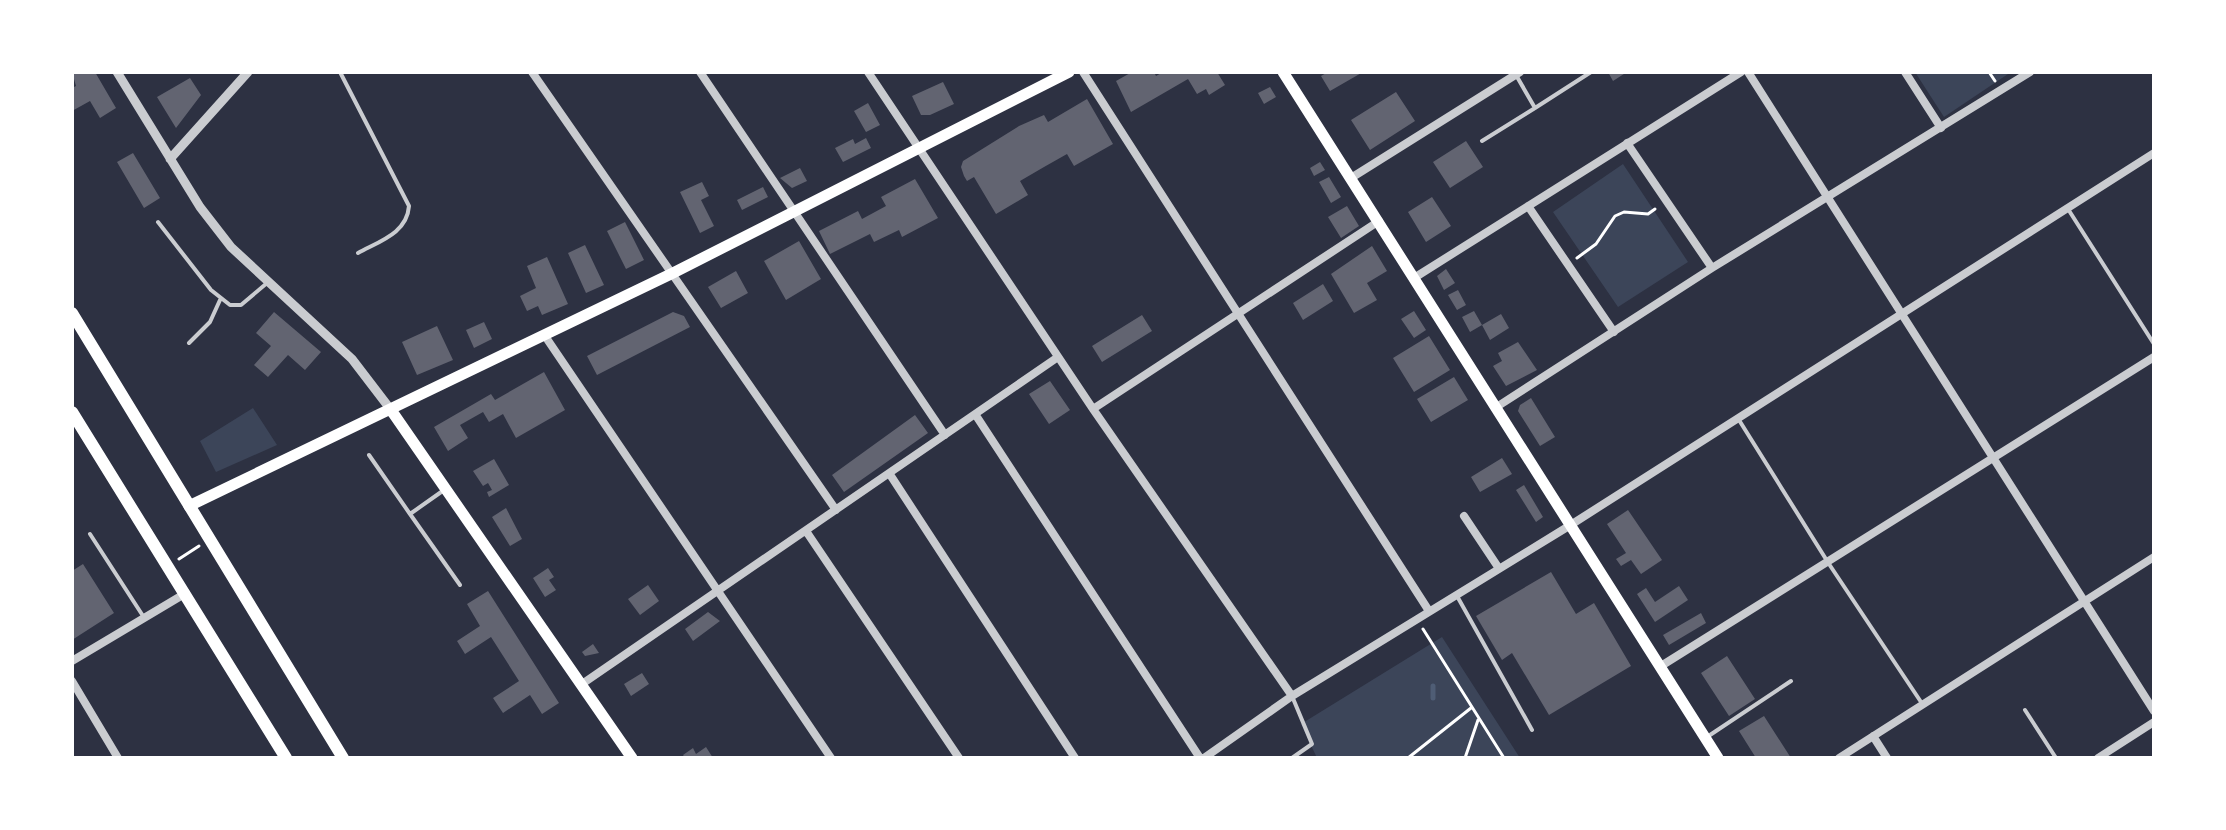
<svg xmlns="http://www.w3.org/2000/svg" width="2226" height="830" font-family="Helvetica,sans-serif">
	<rect width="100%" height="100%" fill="#2d3142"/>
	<path fill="#3c4559" d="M1915,72h96l-67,45z
		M1623,164l65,98 -70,45 -65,-95z
		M253,408l24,37 -61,27 -16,-31z
		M1442,637l78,121h-203l-16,-34z"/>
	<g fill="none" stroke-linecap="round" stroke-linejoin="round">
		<path stroke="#4f5d75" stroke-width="5" d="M1433,698v-12"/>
	</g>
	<path fill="#626471" d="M72,72h23l21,36 -16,10 -10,-17 -18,10v-23l4,-2z
		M1132,72h22l2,4 7,-4h54l8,13 -16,10 -3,-6 -9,5 -9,-15 -57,33 -15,-31z
		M1328,72h35l-33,19 -9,-15z
		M1608,72h19l-14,9z
		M190,78l11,17 -25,33 -19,-31z
		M943,82l11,22 -24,11h-9l-9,-19z
		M1270,87l6,10 -12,7 -6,-11z
		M1396,92l19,29 -45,29 -19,-30z
		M1087,99l26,45 -39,22 -7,-12 -23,13 -24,14 8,14 -32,19 -22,-37 -7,4 -3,-5 -3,-9 2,-6 56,-35 25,-11 4,7z
		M868,103l12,22 -14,7 -12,-21z
		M866,138l5,10 -28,14 -8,-14 18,-9 2,5z
		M1466,141l17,26 -33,21 -17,-26z
		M133,153l27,45 -16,10 -27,-46z
		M1320,162l5,8 -11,6 -4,-8z
		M800,168l7,13 -15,7 -12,-10z
		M1329,177l12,20 -10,6 -12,-21z
		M915,179l23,39 -36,19 -3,-7 -25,12 -4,-8 -40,20 -11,-23 39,-20 4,8 24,-13 -5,-9z
		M702,182l7,14 -8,4 13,26 -14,7 -20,-41z
		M763,187l5,10 -26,13 -5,-10z
		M1432,197l19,29 -25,16 -18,-30z
		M1347,206l12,20 -18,12 -13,-21z
		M625,222l19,38 -18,9 -19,-38z
		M799,241l22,38 -35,21 -22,-39z
		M585,245l19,40 -18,8 -18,-40z
		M1372,246l15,25 -20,12 10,17 -23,13 -23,-39z
		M547,257l21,47 -26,11 -4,-9 -11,5 -7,-15 16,-8 -9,-22z
		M1446,269l9,14 -11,7 -7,-14z
		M736,271l12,22 -27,15 -13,-21z
		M1323,284l10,17 -30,19 -10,-17z
		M1458,290l8,15 -9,5 -9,-15z
		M1414,311l12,19 -12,8 -13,-19z
		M1474,311l8,14 19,-11 8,14 -19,12 -8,-15 -12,7 -8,-15z
		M274,312l47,40 -16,18 -17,-15 -20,22 -14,-12 17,-19 -15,-13z
		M673,312l11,4 6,11 -93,48 -10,-19z
		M1142,315l10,16 -50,31 -10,-16z
		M484,322l8,17 -18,9 -8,-18z
		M437,326l16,34 -36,15 -15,-33z
		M1429,336l21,34 -36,22 -21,-34z
		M1518,342l19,28 -31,16 -13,-20 9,-5 -4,-8z
		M544,372l21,38 -49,28 -13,-24 -14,8 -6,-10 -23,13 8,13 -20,13 -14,-24 57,-33 4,6z
		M1454,377l14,23 -37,22 -14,-23z
		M1050,381l20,29 -21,14 -20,-30z
		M1531,398l24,39 -15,9 -22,-35 2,-6z
		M915,415l13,18 -84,59 -12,-17z
		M1502,458l10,16 -32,18 -9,-15z
		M494,459l15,26 -20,12 -2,-5 5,-2 -4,-7 -5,3 -10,-15z
		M1524,485l19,32 -7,5 -20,-32z
		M506,508l16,31 -12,7 -18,-29z
		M1628,510l34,50 -21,14 -10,-14 -10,6 -5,-7 10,-6 -19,-29z
		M83,564l31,49 -42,27v-69z
		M548,568l6,9 -5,3 7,10 -11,7 -12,-19z
		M1551,572l25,42 18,-11 37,63 -82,49 -37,-62 -10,7 -26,-44z
		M648,585l11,16 -19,14 -12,-16z
		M1679,586l9,14 -33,22 -18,-28 9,-6 9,14z
		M488,591l71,112 -17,11 -12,-19 -27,18 -10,-15 26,-17 -28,-44 -26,17 -8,-13 23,-15 -13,-22z
		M708,612l12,9 -27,20 -8,-12z
		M1701,613l5,10 -37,22 -6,-10z
		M593,644l6,9 -14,3 -3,-4z
		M1727,656l28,43 -26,17 -28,-43z
		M642,673l7,11 -18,12 -7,-12z
		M1764,716l27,42h-35l-17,-27z
		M706,747l7,11h-28l-2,-3 10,-7 3,6z"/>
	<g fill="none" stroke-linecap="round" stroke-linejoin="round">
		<path stroke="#fff" stroke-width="3" d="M1957,72h25
			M1989,72l6,9
			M1577,258l19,-14 19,-28 9,-4 24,2 7,-5
			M179,559l20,-13
			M1423,629l81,129
			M1408,758l63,-50
			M1465,758l13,-38"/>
		<path stroke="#caccd0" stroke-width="4" d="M340,72l69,134c-2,27 -29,35 -51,47
			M1535,108l56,-36
			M1482,141l53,-33 -19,-33
			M2068,209l86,135
			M158,222l53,68 19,15h11l26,-22
			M189,343l21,-21 10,-22
			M1739,420l90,144 94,141
			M369,455l41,59 34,-24
			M410,514l50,71
			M90,534l53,82
			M1457,596l75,134
			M2025,710l31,48
			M1707,737l84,-56
			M1292,758l20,-14 -20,-48"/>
		<path stroke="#caccd0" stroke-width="8" d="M532,72l304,438
			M700,72l245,363
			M868,72l225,337 199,287
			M1083,72l346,539
			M1748,72l406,639
			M1905,72l36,56
			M1627,143l85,125
			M1351,178l169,-106
			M1528,206l86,126
			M1414,278l327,-206
			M545,336l286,422
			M1495,408l217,-140 318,-196
			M1093,409l286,-188
			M975,414l225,344
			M889,473l186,285
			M1464,516l34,51
			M806,531l153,227
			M72,661l114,-68
			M1661,666l493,-309
			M72,681l46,77
			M582,684l476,-327
			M1873,736l14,22
			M1204,758l88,-62 277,-170 585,-373
			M1839,758l315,-201
			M2098,758l56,-36"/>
		<path stroke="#caccd0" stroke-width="9" d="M117,72l83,135 31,40 121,112 39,51
			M170,159l78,-87"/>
		<path stroke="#fff" stroke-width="11" d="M1283,72l435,686
			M391,410l241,348
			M189,506l484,-233 396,-201"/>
		<path stroke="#fff" stroke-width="12" d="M72,313l271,445
			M72,412l214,346"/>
	</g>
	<rect width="2226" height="830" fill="none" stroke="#ffffff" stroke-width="148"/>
</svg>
